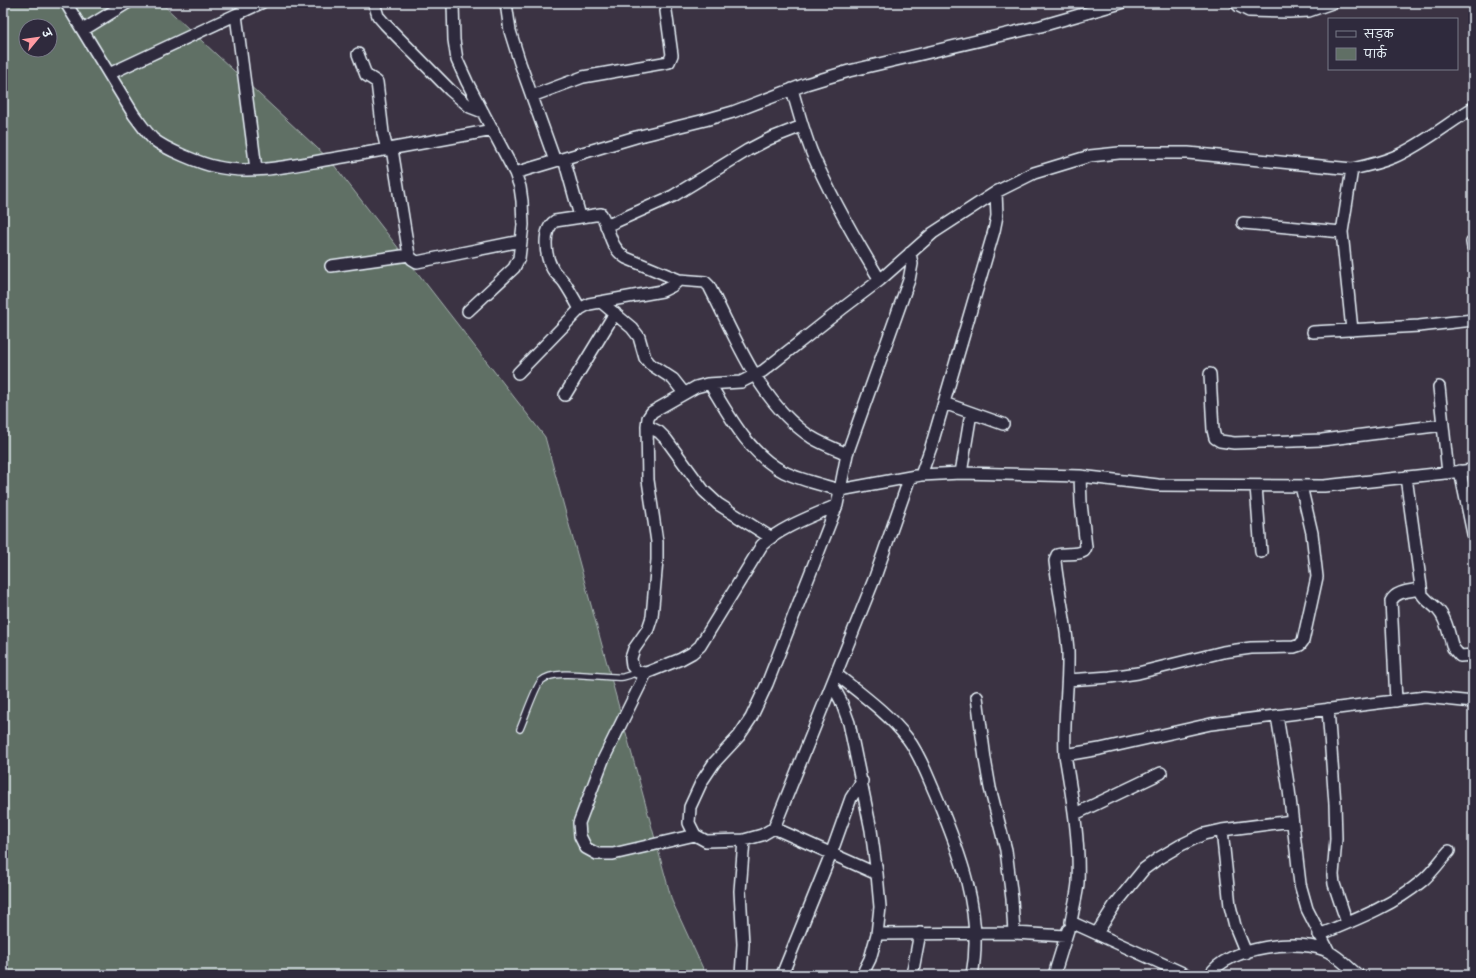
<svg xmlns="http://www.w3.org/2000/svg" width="1476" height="978" font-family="'Playpen Sans','Playpen Sans Deva',sans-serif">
	<rect width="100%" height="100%" fill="#3b3343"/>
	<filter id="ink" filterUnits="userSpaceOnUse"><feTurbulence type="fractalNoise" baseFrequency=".025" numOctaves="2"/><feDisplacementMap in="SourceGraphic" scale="8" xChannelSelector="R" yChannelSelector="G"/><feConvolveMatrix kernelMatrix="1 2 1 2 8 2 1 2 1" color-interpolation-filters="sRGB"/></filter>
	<g filter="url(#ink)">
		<path fill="#606f65" stroke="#a4b0ae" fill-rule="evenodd" d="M3,3h158l169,157 215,277 127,464 34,74h-703zM26,26h24v24h-24z"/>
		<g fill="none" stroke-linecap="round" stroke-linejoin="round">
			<defs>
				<path id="lane" d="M520,729c4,-9 16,-44 21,-48 14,-14 62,-2 82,-4 5,-1 10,-3 14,-5"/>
				<path id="street" d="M66,3l68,112c6,8 12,17 19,24 12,10 48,25 64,28 37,8 77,-2 114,-8 54,-9 108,-19 162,-29
					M374,3l4,13 7,8 65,66 20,17 13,5
					M453,3l1,37 3,20 10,22 48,91 5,14 2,14 1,24 -4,33 -5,10 -46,43
					M506,3l4,28 10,32 35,98
					M1236,3l3,3 10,5 40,1 20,-1 23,-8
					M236,15l20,154
					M83,30l44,-27
					M358,54l8,21 11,7 6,51 4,17
					M109,74l152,-71
					M792,89c6,22 12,44 20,64 19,44 43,86 68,127
					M532,96l51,-19 86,-15 3,-7 -6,-44
					M1473,108c-26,16 -51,37 -79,49 -14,6 -28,9 -42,12l-164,-16h-69l-29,3 -56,17 -38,19 -63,41 -53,47 -37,28 -80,63 -22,11 -34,2 -11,3 -44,25 -4,6 -1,8 1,54 9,62v18l-5,57 -4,12 -14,20 -3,9 1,8 5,6 9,1 35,-14 11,-6 8,-7 62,-101c19,-18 51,-29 75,-40l3,-15 81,-15 40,-2 119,3 78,9 166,1 149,-16
					M392,149l17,106 3,4 5,3 104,-21
					M564,159l16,57
					M1352,169l-10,63 10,98
					M515,173l121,-36 69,-17 28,-8 73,-28 43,-13 192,-45 80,-23
					M1243,223l99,9
					M606,226l67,-30 75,-46 21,-11 33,-13
					M1472,242l1,6
					M331,266l78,-11
					M601,302l31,26 7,9 6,21 5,6 23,15 11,14
					M580,309c-5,-9 -10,-18 -16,-27 -4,-5 -10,-9 -12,-14 -7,-13 -10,-38 3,-47l46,-7c10,16 7,32 25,44l53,22 26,2 4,4c28,54 50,116 102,151 11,7 25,12 36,17
					M1313,332l106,-6 54,-6
					M518,373l62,-64 9,-5 73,-13 10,-5 7,-6
					M1210,374l3,56 2,8 5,3 14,2 88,-3 121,-15
					M710,384c20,33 39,70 74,88 16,8 39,13 56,18l7,-36 62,-174 3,-16 -2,-11
					M1439,387l9,86
					M565,395l50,-82
					M944,403l59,21
					M647,426l12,6 7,7 38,52 14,13 52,33
					M1460,471l13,63
					M961,473l10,-60
					M921,475l10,-28 63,-216 3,-15 -1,-24
					M1406,477l16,117c4,7 11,10 16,16 9,9 11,26 15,38l7,8 13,-1
					M1256,486l5,66
					M837,505l-70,179 -16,34 -12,18 -25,27 -12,18 -12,26 -1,16 6,12 11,6 38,-1 18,-5 12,-7 101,-251 35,-100
					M646,673l-43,87 -24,63 1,13 6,12 11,6h16l82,-19
					M836,674c25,20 52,39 72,65 12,16 19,36 27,54 24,57 49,120 37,182
					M1068,680l42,-3 28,-4 85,-21 28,-4 43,-1 6,-2 3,-4 14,-64 -5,-44 -11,-47
					M832,684l9,17 8,22 22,107 6,44 3,33 -3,27 -7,25 -8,16
					M977,697l8,62 5,29 16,62 6,49 2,34
					M1396,701l-5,-100c5,-10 19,-10 29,-12
					M1328,709l7,95 1,35 -3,36 1,9 13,39
					M1277,716l12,74 11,94 7,25 22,43
					M1065,755c-2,-35 4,-69 3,-104 -2,-30 -10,-60 -13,-90l2,-6c9,-3 19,1 27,-4l2,-4 -5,-44 -1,-27
					M1075,814l86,-41
					M774,828l103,46
					M1222,830l8,76 5,20 11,27
					M1097,933l17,-27 30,-37 15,-11 22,-13 23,-11 18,-4 70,-9
					M877,934l137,-1 52,3
					M1319,935c36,-15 73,-29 103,-54 10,-8 18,-20 27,-30
					M741,975l2,-31 -3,-53 4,-51
					M782,975l49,-121 20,-56 11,-17
					M912,975l8,-42
					M1054,975l14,-45
					M1187,975l-116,-53c2,-13 6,-27 7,-39 2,-43 -6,-86 -13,-128l35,-6 111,-25 214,-27 48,5
					M1210,975c16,-28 92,-38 119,-23 10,5 20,16 29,23"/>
			</defs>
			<use href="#lane" stroke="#e8f1f8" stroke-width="8"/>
			<use href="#street" stroke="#e8f1f8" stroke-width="14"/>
			<use href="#lane" stroke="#2f2a3d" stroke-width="5.5"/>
			<use href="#street" stroke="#2f2a3d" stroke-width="11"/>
		</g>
	</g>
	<rect width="1476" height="978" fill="none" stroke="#2f2a3d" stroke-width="16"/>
	<rect x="8" y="8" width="1460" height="962" fill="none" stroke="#e8f1f8" stroke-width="1.5" filter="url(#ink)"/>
	<rect x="1328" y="18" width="130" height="52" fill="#2f2a3d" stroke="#797a88"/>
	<rect x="1336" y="31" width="20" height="6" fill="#2f2a3d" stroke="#797a88"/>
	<text x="1364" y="38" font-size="12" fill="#e8f1f8">सड़क</text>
	<rect x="1336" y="48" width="20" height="12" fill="#606f65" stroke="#797a88"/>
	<text x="1364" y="58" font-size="12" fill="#e8f1f8">पार्क</text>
	<g transform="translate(38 38) rotate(61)"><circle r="19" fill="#2f2a3d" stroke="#797a88"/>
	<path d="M0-3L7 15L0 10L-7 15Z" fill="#ff9aa2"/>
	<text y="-6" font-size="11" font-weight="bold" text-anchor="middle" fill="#e8f1f8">उ</text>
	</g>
</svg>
